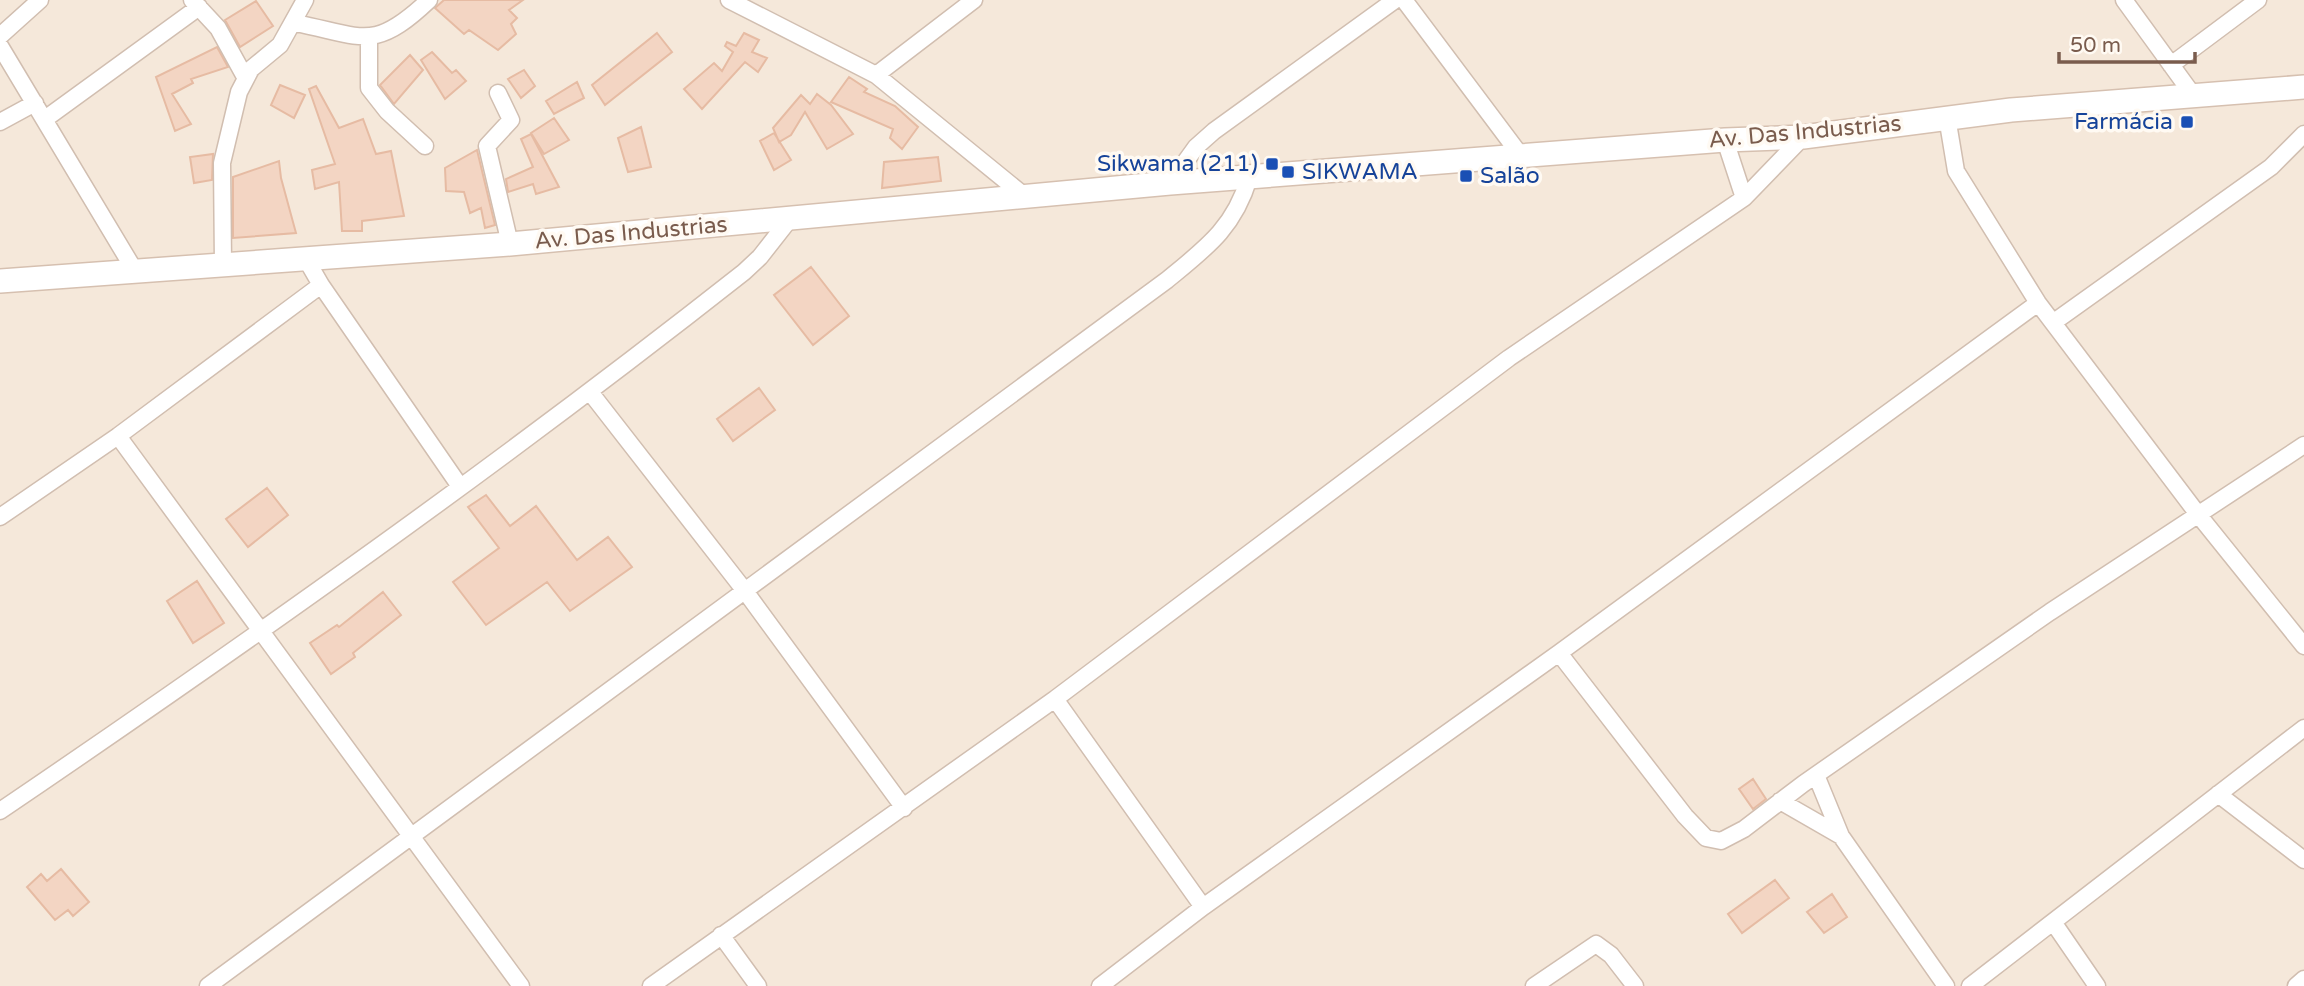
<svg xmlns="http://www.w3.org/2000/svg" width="2304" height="986" font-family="'Varela Round',sans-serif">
	<rect width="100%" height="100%" fill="#fdf6ec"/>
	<path fill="#f5e8da" d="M0,0h2304v986h-2304z"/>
	<path fill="#f3d5c3" stroke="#e6bba3" stroke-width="2" d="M444,0h79l-14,10 8,8 -6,6 5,10 -18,16 -29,-20 -5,4 -29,-26z
		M256,1l17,25 -33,21 -15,-27z
		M657,33l15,19 -67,53 -13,-20z
		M744,33l15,7 -7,12 15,6 -9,14 -13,-10 -43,47 -18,-20 30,-26 8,8 11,-19 -8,-6 2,-4 9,4z
		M217,47l11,20 -37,12 2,4 -21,11 19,30 -16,7 -19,-54z
		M432,52l20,21 4,-3 10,11 -21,18 -24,-39z
		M410,55l13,15 -29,34 -14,-19z
		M524,70l11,16 -14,12 -13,-19z
		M849,77l18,12 -3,3 31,14 23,21 -16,22 -12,-11 3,-9 -62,-27z
		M577,82l7,16 -30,16 -8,-13z
		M280,85l25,10 -11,23 -23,-13z
		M316,86l23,42 24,-9 13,35 15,-3 13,65 -42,5v10h-20l-3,-49 -24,7 -3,-19 23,-6 -26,-75z
		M817,94l14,11 22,29 -26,15 -22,-37 -14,23 -12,7 -6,-14 28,-33 9,9z
		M554,118l15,22 -25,14 -13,-21z
		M641,127l10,40 -23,5 -10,-34z
		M774,133l17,27 -17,10 -14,-29z
		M531,134l28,53 -23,7 -3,-10 -25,8 -2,-13 27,-12 -12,-28z
		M477,150l18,75 -10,3 -4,-20 -11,5 -6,-21 -18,-1 -1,-23z
		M213,154l-1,26 -18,3 -4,-26z
		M938,157l3,24 -59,7 2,-26z
		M279,161l2,17 15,55 -63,5v-61z
		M811,267l38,49 -36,29 -39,-50z
		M759,388l16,22 -42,31 -16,-22z
		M267,488l21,27 -40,32 -22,-28z
		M486,495l24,31 26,-20 41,54 31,-23 24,30 -62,44 -23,-29 -61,43 -33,-43 46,-34 -31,-41z
		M197,581l27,42 -31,20 -26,-42z
		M383,592l18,23 -48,38 2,4 -24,17 -21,-31 27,-18 2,2z
		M1753,779l13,20 -13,10 -14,-20z
		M61,869l28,33 -16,14 -5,-6 -13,10 -28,-33 14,-13 6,7z
		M1775,880l14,18 -47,35 -14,-19z
		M1832,894l15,23 -23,16 -17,-21z"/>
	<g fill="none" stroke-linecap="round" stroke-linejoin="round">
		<defs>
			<path id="street" d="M192,0l26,28 27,49
				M729,0l147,75 151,123
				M1404,0l117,156
				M2124,0l69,95
				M295,23c68,13 78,30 134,-23
				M0,36l40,-36
				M369,38v50l18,23 38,35
				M0,46l135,225
				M2171,65l87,-65
				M876,75l98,-75
				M498,93l13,27 -24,26 23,98
				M1947,117l9,54 82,132 159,210 107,133
				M45,119l154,-112
				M0,122l35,-19
				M1725,140l19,58
				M1170,183l26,-36 18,-16 181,-131
				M306,259l15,26 138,200
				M223,264l-1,-101 17,-71 12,-23 29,-24 25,-45
				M2054,322l217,-155 33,-33
				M590,392l155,199 159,217
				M118,436l403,550
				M0,517l118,-81 203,-151
				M1559,653l126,163 21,22 15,3 23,-12 59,-45 247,-172 254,-167
				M1055,699l148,208
				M1816,775l25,61 105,150
				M2218,794l86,66
				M1780,801l61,35
				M0,811c253,-172 503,-349 744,-539l16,-15 29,-37
				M2053,922l44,64
				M721,935l37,51
				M208,986l959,-706c39,-32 67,-52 82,-102
				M651,986l404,-287 454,-341 235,-160 59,-61
				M1100,986l103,-79 356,-254 479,-350
				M1534,986l62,-42 15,11 24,31
				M1970,986l334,-258
				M2296,986l8,-7"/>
			<path id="secondary" d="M0,281l510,-37 660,-61 555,-43 78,-3 208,-27 293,-23"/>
		</defs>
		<use href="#street" stroke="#d1beb0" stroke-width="19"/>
		<use href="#secondary" stroke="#d6c0b0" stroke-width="26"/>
		<use href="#street" stroke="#fff" stroke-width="16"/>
		<use href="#secondary" stroke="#fff" stroke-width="23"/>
	</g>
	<g fill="#1a4fb4" stroke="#fffaf3" stroke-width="2.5">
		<rect x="2180" y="115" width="14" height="14" rx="3.5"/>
		<rect x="1265" y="157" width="14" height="14" rx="3.5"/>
		<rect x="1281" y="165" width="14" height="14" rx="3.5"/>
		<rect x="1459" y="169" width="14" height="14" rx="3.5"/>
	</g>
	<g text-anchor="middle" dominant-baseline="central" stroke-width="7" stroke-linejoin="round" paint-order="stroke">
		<g font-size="23" fill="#164399" stroke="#fffaf3" text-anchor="end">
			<text x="2173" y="122">Farmácia</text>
			<text x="1258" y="164">Sikwama (211)</text>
			<text x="1302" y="172" text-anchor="start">SIKWAMA</text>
			<text x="1480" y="176" text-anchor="start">Salão</text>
		</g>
		<g font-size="23" fill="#7a5c4d" stroke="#fffaf3">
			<text transform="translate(1805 132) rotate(-5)">Av. Das Industrias</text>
			<text transform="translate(631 233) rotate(-5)">Av. Das Industrias</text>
		</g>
	</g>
	<path d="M2059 52v10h136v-10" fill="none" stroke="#7a5c4d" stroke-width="3.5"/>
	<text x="2070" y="52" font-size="21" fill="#7a5c4d" stroke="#fffaf3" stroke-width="5" paint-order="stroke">50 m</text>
</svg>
